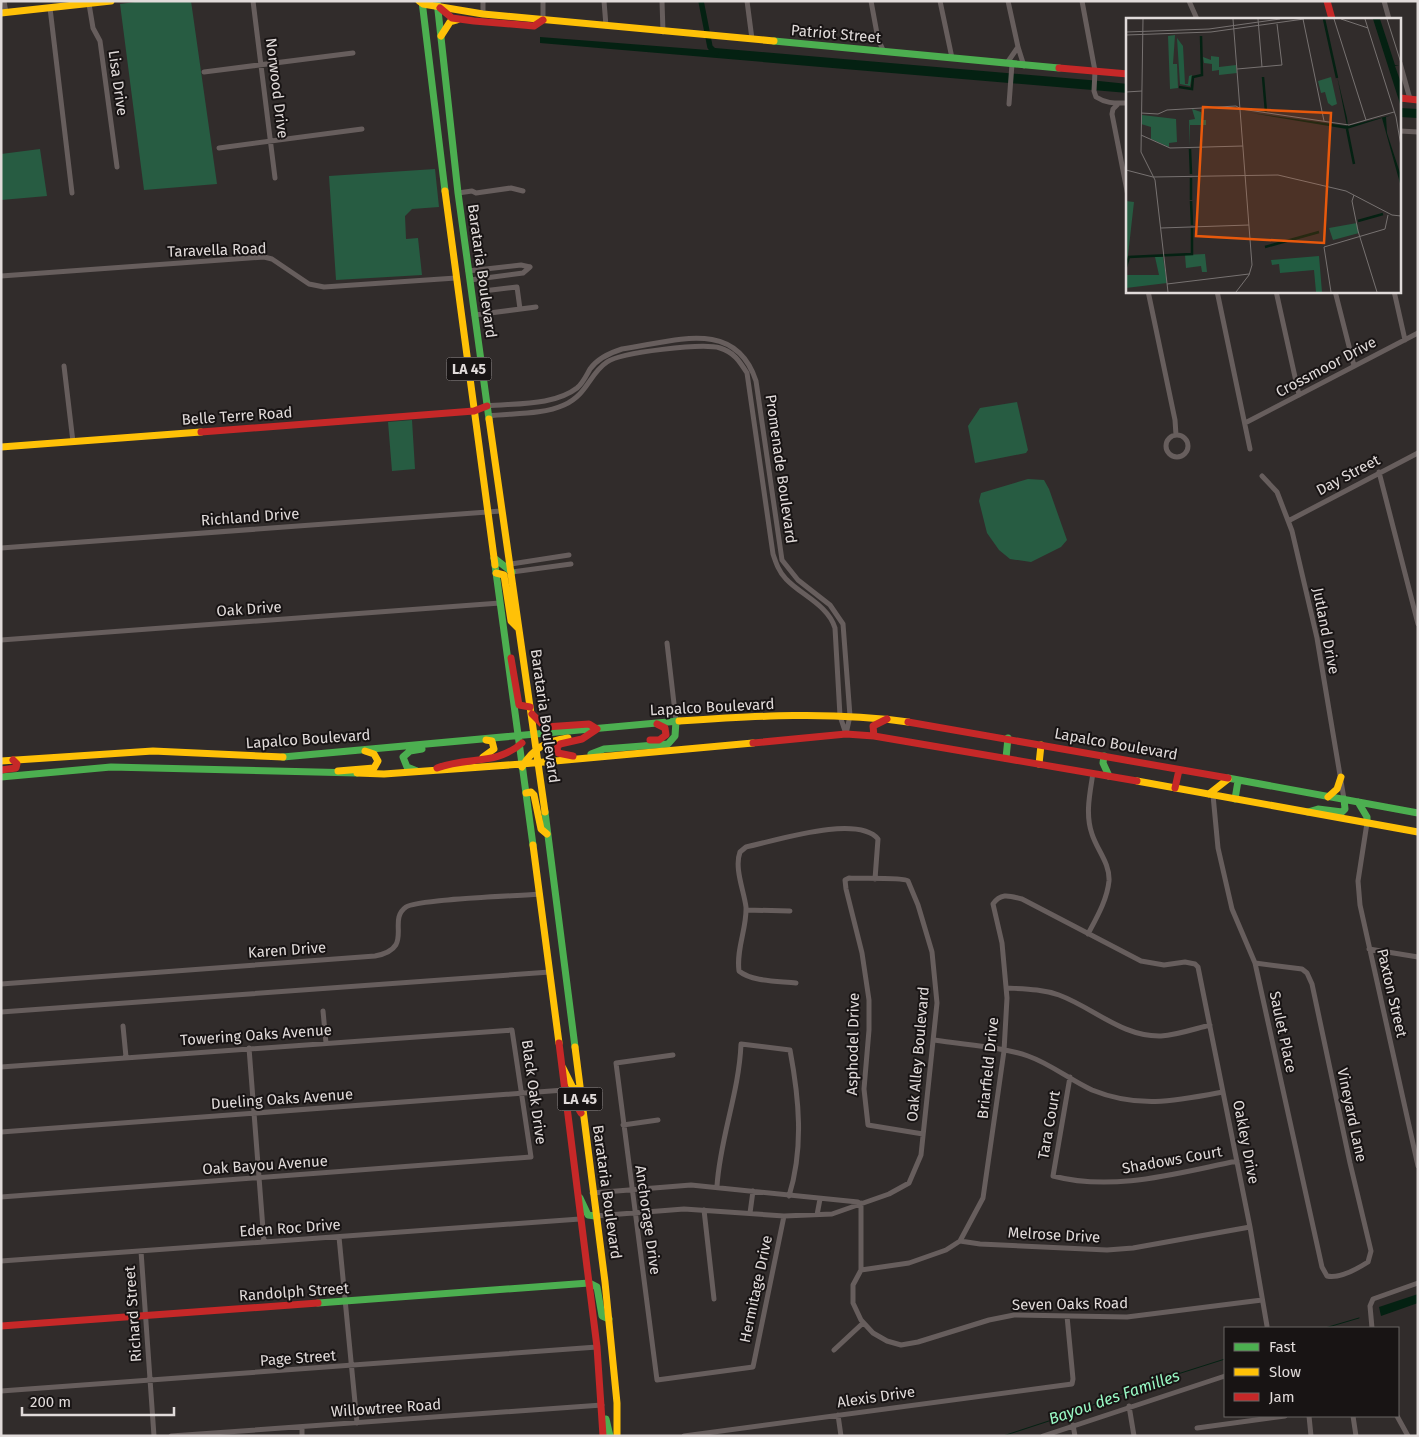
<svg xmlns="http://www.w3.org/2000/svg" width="1419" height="1437" font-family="'Fira Sans',sans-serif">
	<rect width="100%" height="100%" fill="#312c2b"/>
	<path fill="#275c42" d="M142,1h49l26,183 -73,6 -24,-186z
		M40,149l7,47 -46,4v-46z
		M435,169l4,38 -27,2 -7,7 1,23 12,-1 4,37 -86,5 -7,-104z
		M1017,402l11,48 -2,3 -51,10 -7,-37 12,-18z
		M412,420l3,49 -23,2 -4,-49z
		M1028,479l16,1 5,9 18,51 -6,7 -30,15 -21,-3 -11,-9 -12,-17 -8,-32 2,-8z"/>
	<path fill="#042112" d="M540,37l168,13 7,-2 374,32 39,4v9l-588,-50z
		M1400,108l18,1v9l-18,-1z
		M1418,1294v9l-37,13 -2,-9z"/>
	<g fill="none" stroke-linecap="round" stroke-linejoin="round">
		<path stroke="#042112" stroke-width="1" d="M1325,1328l34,-10
			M1003,1436l58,-19 101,-38 63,-20"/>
		<path stroke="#042112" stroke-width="5.5" d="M701,1l9,46 6,6"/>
		<path stroke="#675e5d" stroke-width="5" d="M4,1l2,12
			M253,1l22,177
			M604,1l2,25
			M662,1l1,31
			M747,1l5,38
			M871,1l7,38 6,13
			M940,1l12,57
			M1008,1l10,46 6,19
			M1082,1l13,70 -1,20 2,6c11,7 19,6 32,6
			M1189,1l8,18
			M1384,1l5,18
			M89,4l4,24 7,13 17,126
			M50,8l22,185
			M483,14v-13
			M543,20v-19
			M1007,63l11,-16
			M1400,63l10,36
			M204,72l149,-19
			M1009,104l3,-40
			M1117,105l-4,4 -1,5 16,82
			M1400,131l18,1
			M219,148l143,-19
			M458,193l14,-2 4,2 35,-5 12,3
			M468,271l53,-6 9,2
			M1,276l263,-19 8,2 37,25 15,3 132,-9
			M470,280l53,-7 7,-6
			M1148,291l27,129 1,15
			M1217,291l33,158
			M1276,291l23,104
			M1335,291l19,75
			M1394,291l11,49
			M485,314l-2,-23 34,-4 3,22
			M474,315l62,-8
			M64,366l9,76
			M487,406c27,-3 67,0 90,-18 6,-5 9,-12 13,-19 8,-11 19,-16 32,-20 51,-7 113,-32 134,32l26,179 16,20 32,25 13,19 7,92 -4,18
			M488,416c24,-3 54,-1 76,-11 24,-11 25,-31 43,-43 14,-10 96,-19 113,-14 14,4 20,14 27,25l26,181c3,9 6,18 13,25 15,16 42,26 49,49l5,88 6,18
			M1245,423l173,-90
			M1166 446a11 11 0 1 1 22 0a11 11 0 1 1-22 0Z
			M1379,472l39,152
			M1262,476l15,16 15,39 25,107 27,161
			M1290,520l128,-67
			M1,548l500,-37
			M511,564l58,-9
			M512,572l59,-8
			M1,640l499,-37
			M667,643l9,78
			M1213,795l5,53 14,61 23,54 67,304 5,9c13,3 30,-7 41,-14l3,-11 -21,-88 -38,-179 -5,-11 -5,-4 -47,-6
			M1367,823l-9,58 2,24 58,261
			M746,910l44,1
			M1088,934c9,-17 19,-34 21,-53 1,-18 -12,-31 -17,-47 -7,-20 -2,-41 1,-61
			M1369,949l49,8
			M796,983c-16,-2 -44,-1 -57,-12 -3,-22 8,-43 7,-64 -2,-16 -12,-39 -6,-55l6,-5c29,-6 111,-33 132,-8l-3,40
			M1,984l374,-28c41,-8 11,-35 31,-49 12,-8 112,-11 134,-13
			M1007,988c18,1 35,1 52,7 35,13 63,42 102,41 16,-1 33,-7 49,-11
			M323,1011l3,32
			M1,1012l549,-40
			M123,1026l3,31
			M934,1040c30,5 65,6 94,16 23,8 42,24 64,34 47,19 84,11 131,2
			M249,1048l15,194
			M673,1055l-57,8 41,317 96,-13 31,-151
			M1,1067l511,-37 19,127 -530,40
			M1070,1077l-17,99c61,16 124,-3 184,-15
			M623,1125l35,-5
			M1,1132l563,-42
			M717,1186c3,-48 22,-93 24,-142l49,6c9,48 14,98 -1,146
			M592,1193l99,-8 167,17
			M861,1203v67l-8,15v18l8,17 12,13 14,8 14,4 17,-3 71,-22 25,-5 113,2 135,-17
			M704,1210l10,89
			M750,1213l3,-22
			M817,1215l3,-16
			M595,1216l89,-7 100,7 48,-2 57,-20 20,-11 12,-28 16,-152 -5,-51 -14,-47 -10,-24c-5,-4 -48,-2 -59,-3l-4,2 1,9 16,64 7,47v30l-5,59 4,36 55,9
			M339,1237l18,186
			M960,1241l20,3 127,6 26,-2 117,-21
			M141,1251l13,185
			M1,1261l579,-42
			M861,1270l48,-7 37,-13 14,-9 23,-43 21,-147 3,-53 -5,-55 -9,-39c8,-12 17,-8 29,-5l119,62 23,4 21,-3 10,2 3,3 52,260 17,99
			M1372,1328l-2,-22 3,-7 45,-16
			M834,1350l29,-27
			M1,1391l596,-44
			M1129,1406l5,30
			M838,1415l3,21
			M1309,1416l2,20
			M1353,1416l3,20
			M1397,1416l11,20
			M1073,1425l2,11
			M302,1427v9
			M1197,1428l88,-12
			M171,1436l431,-31
			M684,1436l388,-52 1,-5 -6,-63
			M1043,1436l182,-60"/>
		<path stroke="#4caf50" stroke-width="7" d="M422,1l23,190
			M437,1l21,192 31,226
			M774,41l285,27
			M494,558l18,14
			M495,565l38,280
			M591,754l13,-5 64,-5 7,-8 1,-15
			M1104,756l-1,7 6,13
			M283,757l396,-36
			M1006,758l2,-20
			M417,771l-10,-4 -4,-10 7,-6 12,-2
			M1,777l110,-10 246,6
			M1228,778l190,35
			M1235,799l3,-18
			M1358,802l9,15v6
			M545,812l30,235
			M1308,812l10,-3 24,3 3,-3 -1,-10
			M580,1198l8,17 7,1
			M589,1283l8,4 5,29 7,3
			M318,1303l271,-20
			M606,1419l4,17"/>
		<path stroke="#ffc107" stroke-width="7" d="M419,1l4,3 60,10 291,27
			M1,13l110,-12
			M441,36l9,-14 7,-2
			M445,191l50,374
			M489,419l56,393
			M1,447l200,-15
			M496,573l8,2 7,46 7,7
			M679,721c75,-5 154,-10 229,1
			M483,757l11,-8 -2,-8 -6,-1
			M1,761l152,-10 130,6
			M1039,764l2,-19
			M522,767c11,-19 25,-26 46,-29
			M338,771l36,-3 4,-7 -4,-7 -9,-3
			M357,773l27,1 138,-10 231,-21
			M1137,781l281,51
			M526,793l5,-1 3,3 7,34 6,5
			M1209,794l19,-15
			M1328,797l9,-8 4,-12
			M533,845l26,198
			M575,1047l30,235 12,121v33
			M563,1068l10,20 6,1"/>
		<path stroke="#c62828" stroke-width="7" d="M1327,1l5,18
			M440,8l12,10 22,3 60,5 9,-6
			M1059,68l69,6
			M1400,98l18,2
			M201,432l273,-21 13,-5
			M511,658l8,47 11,2
			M532,714l13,13 44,-3 8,5 -15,10 -22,5 -3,4 1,5 15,3
			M908,722l320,56
			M874,736l-1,-10 14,-7
			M650,740h9l7,-5 -1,-7 -8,-4
			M753,743l93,-9 28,2 263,45
			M437,768c31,-12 59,-2 85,-25
			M1,770l15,-2 1,-4 -4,-4
			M1175,788l4,-18
			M559,1043l38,304 6,89
			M564,1090l5,3 12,20
			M1,1326l317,-23"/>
	</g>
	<g text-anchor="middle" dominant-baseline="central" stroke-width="4" stroke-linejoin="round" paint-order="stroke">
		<g fill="#181414" stroke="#a59f9f" stroke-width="1">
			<rect x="446.5" y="357.5" width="45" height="23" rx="4"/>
			<rect x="557.5" y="1087.5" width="45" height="23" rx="4"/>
		</g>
		<g font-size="14" font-weight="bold" fill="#e1dbda">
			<text x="469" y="369">LA 45</text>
			<text x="580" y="1099">LA 45</text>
		</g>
		<g font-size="15" fill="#e1dbda" stroke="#181414">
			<text transform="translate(836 34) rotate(5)">Patriot Street</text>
			<text transform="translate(118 83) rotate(82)">Lisa Drive</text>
			<text transform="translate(277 88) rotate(83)">Norwood Drive</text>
			<text transform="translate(217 250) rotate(-2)">Taravella Road</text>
			<text transform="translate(482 271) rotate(82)">Barataria Boulevard</text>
			<text transform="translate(1326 367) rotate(-28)">Crossmoor Drive</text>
			<text transform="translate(237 416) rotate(-4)">Belle Terre Road</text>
			<text transform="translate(781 469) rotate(82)">Promenade Boulevard</text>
			<text transform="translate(1348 475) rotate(-28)">Day Street</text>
			<text transform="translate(250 517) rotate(-4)">Richland Drive</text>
			<text transform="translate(249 609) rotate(-4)">Oak Drive</text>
			<text transform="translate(1326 631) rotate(79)">Jutland Drive</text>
			<text transform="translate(712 707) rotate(-3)">Lapalco Boulevard</text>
			<text transform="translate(545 716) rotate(82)">Barataria Boulevard</text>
			<text transform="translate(308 739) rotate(-4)">Lapalco Boulevard</text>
			<text transform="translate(1116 744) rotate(10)">Lapalco Boulevard</text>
			<text transform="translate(287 950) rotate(-4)">Karen Drive</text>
			<text transform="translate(1392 993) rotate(77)">Paxton Street</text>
			<text transform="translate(1283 1032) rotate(78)">Saulet Place</text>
			<text transform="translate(256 1035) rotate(-4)">Towering Oaks Avenue</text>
			<text transform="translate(853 1044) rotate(-89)">Asphodel Drive</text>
			<text transform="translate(918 1054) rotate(-85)">Oak Alley Boulevard</text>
			<text transform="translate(988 1068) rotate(-84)">Briarfield Drive</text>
			<text transform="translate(534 1092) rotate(82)">Black Oak Drive</text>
			<text transform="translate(282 1099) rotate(-4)">Dueling Oaks Avenue</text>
			<text transform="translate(1352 1115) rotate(78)">Vineyard Lane</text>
			<text transform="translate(1049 1125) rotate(-80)">Tara Court</text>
			<text transform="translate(1246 1142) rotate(79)">Oakley Drive</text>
			<text transform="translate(1172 1160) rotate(-10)">Shadows Court</text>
			<text transform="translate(265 1165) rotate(-4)">Oak Bayou Avenue</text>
			<text transform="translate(607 1192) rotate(82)">Barataria Boulevard</text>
			<text transform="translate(648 1220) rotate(82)">Anchorage Drive</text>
			<text transform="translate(290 1228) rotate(-4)">Eden Roc Drive</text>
			<text transform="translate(1054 1235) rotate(3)">Melrose Drive</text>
			<text transform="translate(756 1289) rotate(-78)">Hermitage Drive</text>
			<text transform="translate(294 1292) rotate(-4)">Randolph Street</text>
			<text transform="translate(1070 1304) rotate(-1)">Seven Oaks Road</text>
			<text transform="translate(133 1314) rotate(-94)">Richard Street</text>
			<text transform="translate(298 1358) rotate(-4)">Page Street</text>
			<text transform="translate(876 1397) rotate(-8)">Alexis Drive</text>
			<text transform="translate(386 1408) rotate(-4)">Willowtree Road</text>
		</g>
		<g font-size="16" font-style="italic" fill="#98f8c4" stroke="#181414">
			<text transform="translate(1114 1397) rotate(-19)">Bayou des Familles</text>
		</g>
	</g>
	<g transform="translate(1126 18)">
		<rect width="275" height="275" fill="#312c2b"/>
		<path d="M49,17l-2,29h4l1,24 -8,1 -2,-53zM85,38l8,1v10l17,-2 1,8 -18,2v-5l-7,1v-7l-8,-1 -1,-6 8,3zM205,59l6,27 -5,2 -4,-3 -3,-11 -4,1 -3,-12zM66,91l9,3 1,8h4v5h-16v22l-1,-27 6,-1zM16,97l34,4 1,23 -8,1v4l-18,-8v-12l-10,-3zM0,183l8,1 -8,71zM231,205l2,10 -26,7 -4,-12zM79,236l2,18h-5l-1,-6 -15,2 -1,-13z" fill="#275c42"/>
		<path d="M51,20l6,8 2,38h3l1,-8 3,-1 -2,11 -10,-2zM193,238l3,36h-6l-2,-22 -34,3 -1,-9 -7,1 -1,-5zM29,239h8l4,26 -41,5 1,-13h32z" fill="#225c41"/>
		<path d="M247,1h7l15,46h4l-4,1 6,17v24zM211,58l10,42 1,8 44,-11 -6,2 1,16 14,43v11l-19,-69 -35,11 -96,-16 96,13z" fill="#042112"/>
		<path fill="none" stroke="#042112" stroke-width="2.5" d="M198,1l13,59M137,59l3,35M53,69l13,2 1,-12 9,-2 -1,-39M221,111l7,35M64,131l1,25M65,160v22M65,183l1,24M232,203l25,-7M139,229l54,-15M0,249l3,-10 63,-3v-26"/>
		<path fill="none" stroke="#777271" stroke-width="1" d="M17,1l-2,133 14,28 13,112M107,1l19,246 -3,10 -13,17M132,1l4,48M177,1l21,102M208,1l32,101M215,1l27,9M239,1l31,98 5,29M261,1l14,44M0,14l83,-3 71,-10M0,17l85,-3 93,-13M111,51l45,-4 -5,-41M0,74l16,-1M115,91l108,16 45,-13M15,95l17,1 9,-4 69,-4 5,3M15,117l29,13 73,-2M0,152l27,7 125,-2 68,16 46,24 9,1M228,177l-2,6 6,30 19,61M35,210l88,-3M41,266l82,-10M205,274l-7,-45 61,-18 3,-14"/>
		<path fill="#e8590c" fill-opacity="0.15" stroke="#e8590c" stroke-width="2.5" d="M77,89l128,6 -7,130 -128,-7z"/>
		<rect width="275" height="275" fill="none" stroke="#e1dbda" stroke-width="2.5"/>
	</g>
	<rect width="1419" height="1437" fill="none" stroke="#e1dbda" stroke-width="5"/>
	<rect x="1224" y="1327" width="175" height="90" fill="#181414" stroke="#686463"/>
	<rect x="1234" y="1343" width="25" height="8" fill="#4caf50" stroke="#686463"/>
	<text x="1269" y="1352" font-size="15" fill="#e1dbda">Fast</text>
	<rect x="1234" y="1368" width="25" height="8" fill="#ffc107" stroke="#686463"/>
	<text x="1269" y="1377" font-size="15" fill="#e1dbda">Slow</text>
	<rect x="1234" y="1393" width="25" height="8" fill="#c62828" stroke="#686463"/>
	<text x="1269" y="1402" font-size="15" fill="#e1dbda">Jam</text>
	<path d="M22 1407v8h152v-8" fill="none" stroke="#e1dbda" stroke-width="2.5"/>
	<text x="30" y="1407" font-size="15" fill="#e1dbda" stroke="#181414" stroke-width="4" paint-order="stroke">200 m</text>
</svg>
